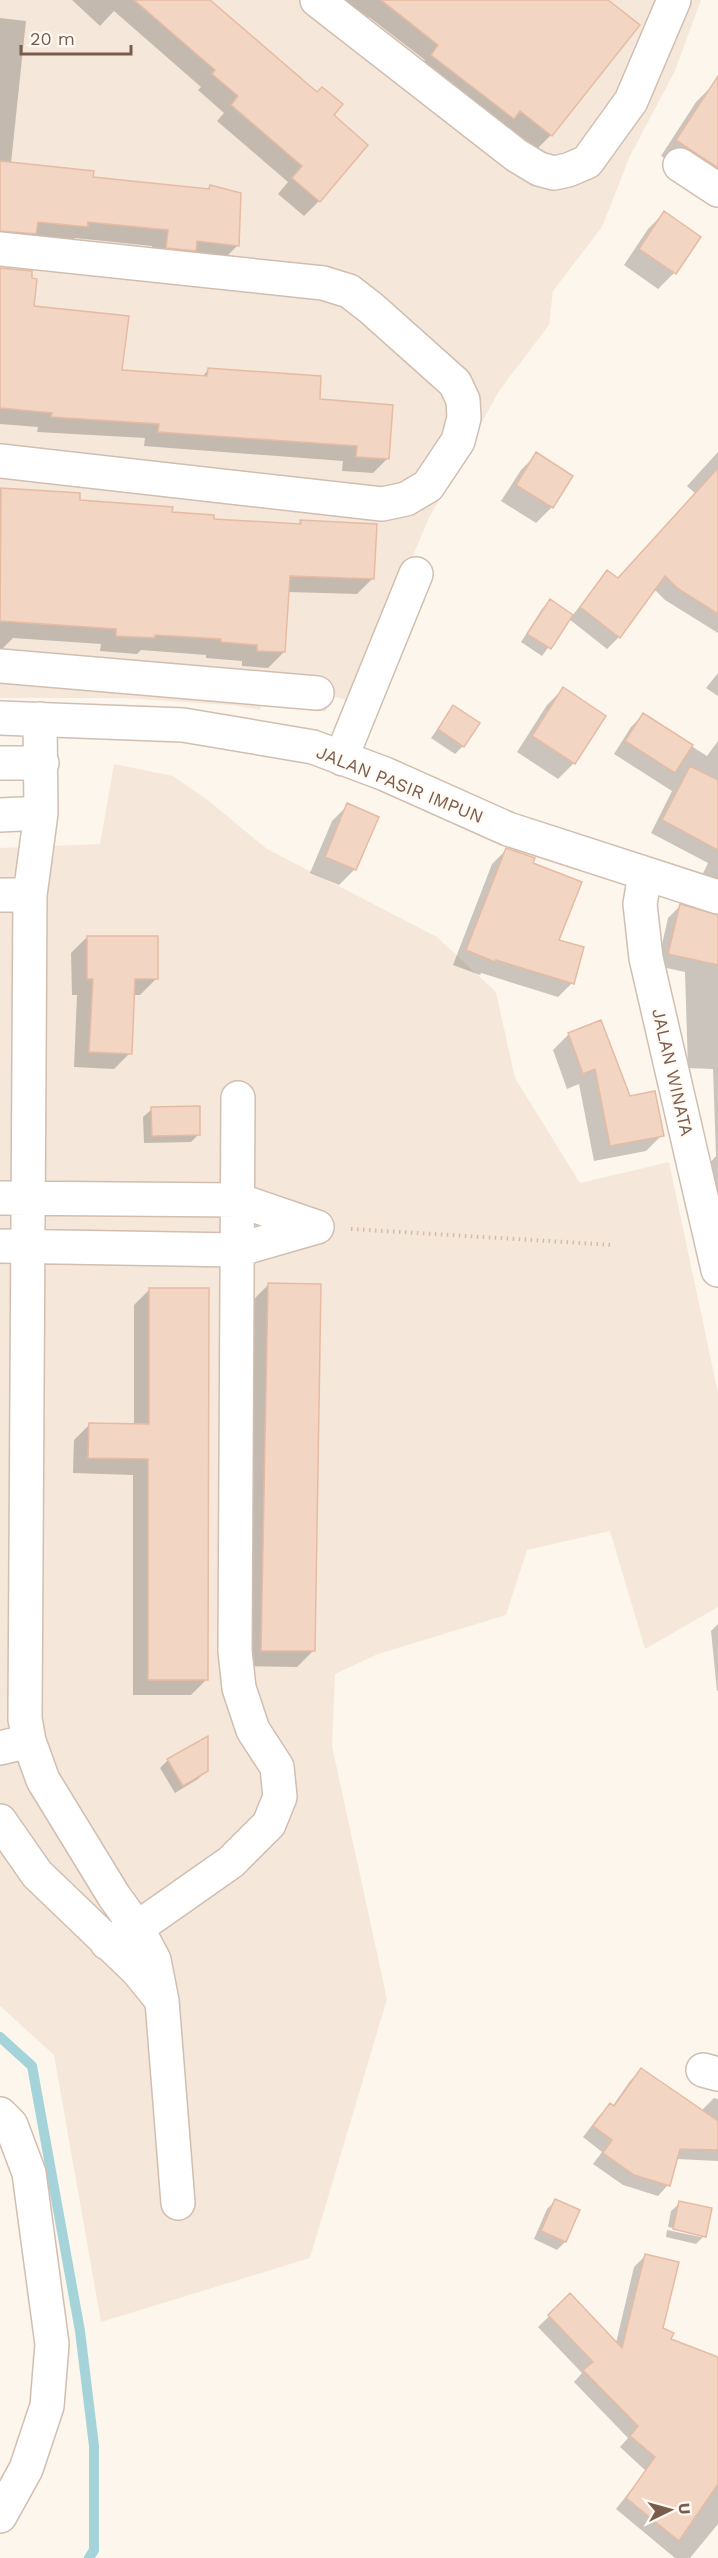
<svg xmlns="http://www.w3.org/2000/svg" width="718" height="2558" font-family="'Work Sans',sans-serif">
	<rect width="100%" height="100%" fill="#fdf6ec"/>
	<path fill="#f5e8da" d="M0,0h701l-27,73 -44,83 -28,71 -49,64 -4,34 -50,66 -70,127 -39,91 -34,94 -24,-7 -7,16 -31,-10 -31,-3 -3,11 -29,-5 -110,-7h-121z
		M114,764l59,12 36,25 58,48 170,88 59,55 19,86 65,105 89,-21 49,231v214l-73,42 -35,-118 -83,19 -21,65 -128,39 -43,20 -3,72 55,253 -77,259 -209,64 -47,-267 -54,-49v-1158l100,-4z"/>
	<path fill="#0003" d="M72,0h136l123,115 -12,86 -15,15 -26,-22 10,-12 -71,-61 7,-8 -26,-23 3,-3 -87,-76 -14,15z
		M314,0h292l32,26 -87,109 -15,15 -119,-79 8,-11 -56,-43 -8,9z
		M0,18l26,3 -15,142 80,15 116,12 3,-3 28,58 -16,16 -71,2 1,-17 -77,-8 -5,5 -70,4z
		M712,86l6,4v101l-57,-35 35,-54z
		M664,213l10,60 -16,16 -34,-24 24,-36z
		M0,269l32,38 88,65 82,5 6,-7 110,31 70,57 -15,15 -31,-2 1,-10 -199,-15 1,-8 -108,-6 1,-5 -38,-3z
		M718,452v40l-11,12 -20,-18z
		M537,454l34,22 -19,31 -16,16 -35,-22 20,-31z
		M0,488l79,6 -1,7 134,19 85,5 4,-4 72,57 -16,16 -69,-2 -4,60 -16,16 -26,-2v-5l-36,-3v-3l-65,-5 -4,4 -37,-3 1,-7 -88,-6 -10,10h-3z
		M718,533v100l-53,-33 -11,-11 -35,48 -12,12 -38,-30 -27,37 -21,-14 21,-33 8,-8 22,15 35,-44 10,8z
		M718,673v23l-12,-8z
		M563,689l41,27 -30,47 -16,16 -41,-27 30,-47z
		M453,707l10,39 -8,8 -24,-16z
		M643,715l64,41 11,-15v154l-21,-9 11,-23 -57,-30 21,-42 -58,-37 17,-27z
		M348,805l7,64 -16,16 -29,-12 22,-52z
		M506,850l26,13 40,120 -14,14 -77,-24 -1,2 -27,-10 39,-101z
		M680,906l38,11v308l-12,-58 10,-11 -3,-87 -25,-1 -3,-96 -28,-6 11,-48z
		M87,937l69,42 -16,16h-7l-3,58 -16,16 -40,-2 3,-72h-5l-1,-42z
		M569,1034l93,101 -16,16 -52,10 -15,-77 -12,5 -14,-39z
		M152,1109l47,25 -8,8 -47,1 -1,-26z
		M268,1285l45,366 -16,16 -51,-1 6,-365z
		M150,1289l57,390 -16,16h-58v-220l-60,-2 1,-33 16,-16 44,1v-120z
		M718,1624v67h-1l-6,-60z
		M168,1760l38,11 -8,8 -23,14 -15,-25z
		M641,2070l62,43v-4l11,-11 4,1v62l-42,-2 -8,26 -10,11 -35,-11 -30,-21 9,-12 -19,-15 16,-21 11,-11 2,2 18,-26z
		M555,2201l23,10 -13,31 -8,8 -23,-11 13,-30z
		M680,2203l24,33 -8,8 -30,-7 1,-7 34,7v-3l-33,-7 3,-16z
		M645,2256l16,73 8,11 49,39v145l-28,34h-15l-59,-49 30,-38 -26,-24 8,-9 -54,-56 8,-9 -44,-46 32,-31 46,47 18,-76z"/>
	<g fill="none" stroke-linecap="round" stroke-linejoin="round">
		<path stroke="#a5d3da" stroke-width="10" d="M0,2037l32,29 48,265 14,115v104l-5,8"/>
	</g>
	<path fill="#f3d5c3" stroke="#e6bba3" stroke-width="1.5" d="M134,0h76l107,92 5,-5 21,17 -9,11 34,30 -48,57 -28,-24 10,-12 -71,-61 7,-9 -26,-22 3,-4z
		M381,0h227l32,25 -88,111 -32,-25 -6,8 -83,-64 7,-10z
		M718,76v92l-42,-28z
		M0,161l94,10 -1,6 116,12 1,-4 31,8 -2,53 -42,-5 -1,10 -30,-3 2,-18 -80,-8v5l-50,-5 -2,12 -36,-3z
		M664,211l37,26 -25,37 -37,-25z
		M0,268l32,3v7l5,1 -3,27 95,10 -7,54 85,6 1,-8 113,8 -1,23 73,6 -4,54 -33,-2 1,-11 -199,-14 1,-8 -108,-7 1,-4 -52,-5z
		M536,452l37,24 -20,32 -37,-23z
		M718,468v146l-41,-26 -12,-12 -45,62 -40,-31 27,-37 11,8z
		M1,488l79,5v7l93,7 -1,5 42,3v4l87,5 -1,-4 77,4 -3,55 -84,-3 -5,76 -28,-1v-6l-36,-3v-3l-66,-4v3l-39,-2v-7l-116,-8z
		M550,599l23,16 -22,34 -24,-15z
		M563,687l43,29 -31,48 -43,-28z
		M453,705l27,18 -16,24 -26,-18z
		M643,713l50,32 -18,28 -50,-32z
		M690,766l28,14v70l-56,-30z
		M347,803l32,14 -23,53 -31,-13z
		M506,848l29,10 -2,5 49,19 -23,58 25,7 -10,37 -78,-24 -1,2 -29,-12z
		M680,904l38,11v50l-50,-11z
		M87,936h71v43h-23l-3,75 -43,-2 4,-73h-6z
		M601,1020l29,76 25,-5 9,45 -54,10 -15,-77 -12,5 -15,-41z
		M200,1106v29l-48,1 -1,-29z
		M268,1283l53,1 -6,367h-54z
		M149,1288h60l-1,392h-60v-221l-60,-1 1,-35 60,1z
		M208,1736v35l-25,15 -16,-27z
		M641,2068l77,53v29l-38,-1 -10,37 -36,-11 -31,-22 9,-13 -19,-14 17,-23 4,3z
		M555,2199l25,11 -14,32 -25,-11z
		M679,2201l33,7 -6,29 -33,-8z
		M645,2254l34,8 -16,66 11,5 -3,6 47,18v127l-39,57 -53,-43 29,-41 -25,-21 8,-10 -55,-56 10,-8 -45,-47 22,-22 52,55z"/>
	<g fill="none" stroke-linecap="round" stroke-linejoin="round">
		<defs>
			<path id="minor" d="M317,0l199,155 23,14 15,4 14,-3 19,-8 44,-61 43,-101
				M680,165l38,25
				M0,249l323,34 26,8 22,17 84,75 8,17 1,18 -6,23 -30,45 -22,13 -24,5 -382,-43
				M0,666l317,27
				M0,718l183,7 130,22 72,27 123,55 210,68
				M40,719l1,94 -11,82 -5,824 4,22 14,39 71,116 23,32 17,32 8,41 16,202
				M343,759l3,-13 70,-172
				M0,763h42
				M0,815l41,-2
				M645,874l-5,30 6,54 72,312
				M0,895h30
				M0,1198l238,2 79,27
				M0,1246l237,4 80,-23
				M0,1748l29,-7
				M0,1821l37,53 100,96 22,27
				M107,1943l30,-15 94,-66 38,-38 11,-27 -3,-30 -24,-37 -14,-42 -4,-37 3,-553
				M703,2070l15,4
				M0,2114l11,11 18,48 23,171 -5,62 -21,63 -26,47"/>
		</defs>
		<use href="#minor" stroke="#d1beb0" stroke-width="36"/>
		<path stroke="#d9b8a5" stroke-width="4" stroke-dasharray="1.5 4.5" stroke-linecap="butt" d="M351,1229l263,16"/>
		<use href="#minor" stroke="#fff" stroke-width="33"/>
	</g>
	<g text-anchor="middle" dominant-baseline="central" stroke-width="4.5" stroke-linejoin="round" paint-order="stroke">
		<g font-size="18" fill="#7a5c4d" stroke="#fffaf3">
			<text transform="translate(400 784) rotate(22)">JALAN PASIR IMPUN</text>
			<text transform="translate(673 1072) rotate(77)">JALAN WINATA</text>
		</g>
	</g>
	<g transform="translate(670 2510) rotate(85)" stroke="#fffaf3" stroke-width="4.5" paint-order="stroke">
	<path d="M0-4.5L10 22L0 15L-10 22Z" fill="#7a5c4d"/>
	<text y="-9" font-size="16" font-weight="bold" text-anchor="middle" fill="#7a5c4d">U</text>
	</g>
	<path d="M21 45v9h110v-9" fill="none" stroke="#7a5c4d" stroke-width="3"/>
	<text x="30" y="45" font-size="18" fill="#7a5c4d" stroke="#fffaf3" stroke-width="4.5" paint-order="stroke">20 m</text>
</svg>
